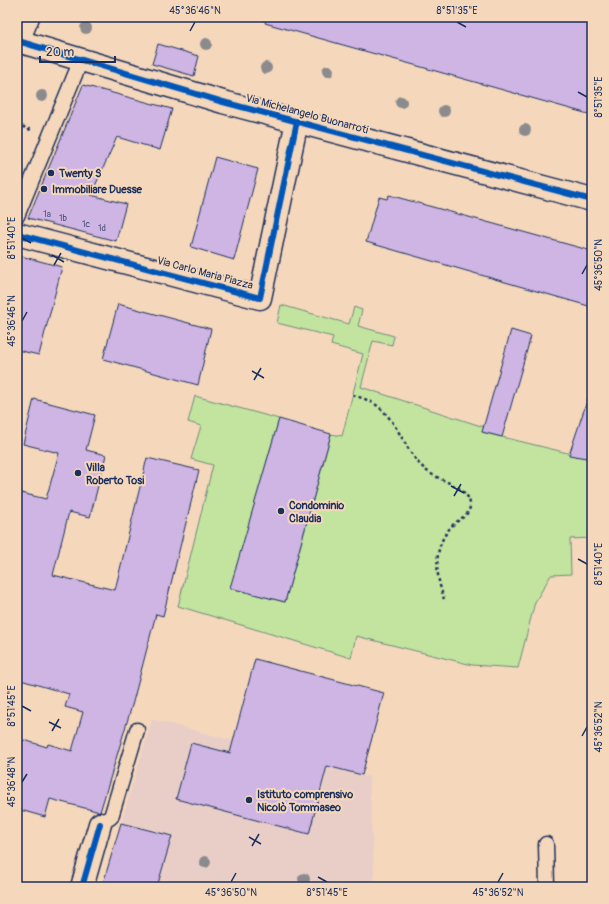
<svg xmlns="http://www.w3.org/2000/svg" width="609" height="904" font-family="Pangolin,sans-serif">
	<rect width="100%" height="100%" fill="#f5d8bb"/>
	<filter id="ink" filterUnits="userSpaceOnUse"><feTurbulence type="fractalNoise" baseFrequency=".025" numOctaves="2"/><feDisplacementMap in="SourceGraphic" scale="8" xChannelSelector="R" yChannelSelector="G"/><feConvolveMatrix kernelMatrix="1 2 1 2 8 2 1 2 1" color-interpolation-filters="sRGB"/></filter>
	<g filter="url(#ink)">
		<path fill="#e9cec7" d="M152,719l217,58 6,110h-273z"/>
		<path fill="#c2e49e" stroke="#6e8a7e" d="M281,305l68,19 5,-17 8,3 -4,16 36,10 -2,9 -19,-4 -12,46 123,40 -2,5 110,27v79l-22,1 1,35 -20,1 -16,27 -17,66 -46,-3 -116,-29 -5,22 -173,-52 35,-141 -22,-6 10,-33 -13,-4 7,-26 84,23 -48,169 54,14 46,-168 11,2 21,-82 -32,-9 2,-8 -56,-14z"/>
		<path fill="#ceb5e3" stroke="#1b2f5e" d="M266,17h326v98l-327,-92z
			M158,44l41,12 -5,20 -42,-12z
			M83,85l89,24 -12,41 -43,-13 -26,58 35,9 -10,37 -88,-23z
			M215,157l43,12 -24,91 -43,-13z
			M389,195l203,56v56l-226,-65 13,-45 8,2z
			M17,255l45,12 -23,88 -22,-5z
			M118,304l93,25 -13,56 -95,-26z
			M511,330l20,6 -29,101 -20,-5z
			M588,398l4,1v60l-23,-4z
			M34,399l61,16 -9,35 20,5 -16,62 -21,-5 -16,63 62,15 32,-132 52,12 -36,146 -7,-2 -23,88 -33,110 -50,-13 -5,18 -28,-8v-71l30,9 1,-3 24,7 11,-39 -18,-5 4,-13 -52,-15v-187l29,7 13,-46 -36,-9z
			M279,419l52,15 -46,168 -55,-14z
			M255,659l129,34 -22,82 -35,-9 -18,68 -133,-35 15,-56 39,10z
			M121,823l51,13 -15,51h-55z"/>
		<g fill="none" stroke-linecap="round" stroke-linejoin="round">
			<defs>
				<path id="lane" d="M17,216l64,-156
					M100,824l11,-7 26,-87
					M546,844l1,43"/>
				<path id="street" d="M18,41l205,61 369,98
					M17,234l243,64 37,-177
					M82,887l18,-63"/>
				<path id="secondary" d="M17,43l11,-26"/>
			</defs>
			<use href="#lane" stroke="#1b2f5e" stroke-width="17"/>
			<use href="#street" stroke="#1b2f5e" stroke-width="25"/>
			<use href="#secondary" stroke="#1b2f5e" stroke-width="25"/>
			<path stroke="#1b2f5e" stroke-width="2.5" stroke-dasharray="3 3" stroke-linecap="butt" d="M17,124l14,6
				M353,395c9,3 19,6 27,13 23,20 28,56 57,69 11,6 33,13 33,28 0,10 -9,13 -15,18 -23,21 -20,50 -11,76"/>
			<use href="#lane" stroke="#f5d8bb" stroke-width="14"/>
			<use href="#street" stroke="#f5d8bb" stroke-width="22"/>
			<use href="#secondary" stroke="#f5d8bb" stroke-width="22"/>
			<defs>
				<path id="cycleway" d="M18,41l205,61 369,98
					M17,234l243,64 37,-177
					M82,887l18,-63"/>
			</defs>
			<use href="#cycleway" stroke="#f5d8bb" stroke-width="8"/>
			<use href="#cycleway" stroke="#0057b8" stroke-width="6"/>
		</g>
		<g fill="#8b8a8d">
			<circle cx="86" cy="28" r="6"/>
			<circle cx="206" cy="44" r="6"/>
			<circle cx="266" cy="68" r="6"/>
			<circle cx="328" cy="71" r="6"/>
			<circle cx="42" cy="96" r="6"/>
			<circle cx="401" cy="102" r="6"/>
			<circle cx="444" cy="111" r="6"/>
			<circle cx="525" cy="130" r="6"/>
			<circle cx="205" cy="862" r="6"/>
			<circle cx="304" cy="879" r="6"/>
		</g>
	</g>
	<path fill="none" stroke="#1b2f5e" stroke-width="1.5" d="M457,22l9,5M190,31l5,-9M578,92l9,5M22,238l9,5M52,255l12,7M54,265l7,-12M582,274l5,-9M22,321l5,-9M252,371l12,7M254,380l7,-12M451,486l13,7M454,496l7,-12M578,559l9,5M22,706l9,5M49,722l12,6M52,731l7,-12M582,736l5,-9M22,782l5,-8M249,837l12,7M252,846l7,-12M318,877l9,5M231,882l5,-9M498,882l5,-9"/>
	<g fill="#1b2f5e" stroke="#f5d8bb" stroke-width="1.5">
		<circle cx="51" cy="173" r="4"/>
		<circle cx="44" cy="189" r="4"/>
		<circle cx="78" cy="473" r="4"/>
		<circle cx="281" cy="511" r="4"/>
		<circle cx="249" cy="800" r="4"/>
	</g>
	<g text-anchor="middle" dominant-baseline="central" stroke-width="4" stroke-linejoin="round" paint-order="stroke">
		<g font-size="9" fill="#48507f">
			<text x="47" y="214">1a</text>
			<text x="63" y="218">1b</text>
			<text x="86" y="224">1c</text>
			<text x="102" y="228">1d</text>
		</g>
		<g font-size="11" fill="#1b2f5e" stroke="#f5d8bb">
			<text transform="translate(307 114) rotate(15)">Via Michelangelo Buonarroti</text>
			<text transform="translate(205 273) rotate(15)">Via Carlo Maria Piazza</text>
		</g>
		<g font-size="11" font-weight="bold" fill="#1b2f5e" stroke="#f5d8bb" text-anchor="start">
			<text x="59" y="173">Twenty S</text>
			<text x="52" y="189">Immobiliare Duesse</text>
			<text x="86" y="467">Villa<tspan x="86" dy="13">Roberto Tosi</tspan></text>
			<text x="289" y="505">Condominio<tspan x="289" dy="13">Claudia</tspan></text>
			<text x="257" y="794">Istituto comprensivo<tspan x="257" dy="13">Nicolò Tommaseo</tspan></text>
		</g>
	</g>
	<rect width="609" height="904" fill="none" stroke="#f5d8bb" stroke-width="44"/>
	<path d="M40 56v6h75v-6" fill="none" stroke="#1b2f5e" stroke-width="2"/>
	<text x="46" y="56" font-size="12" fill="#1b2f5e" stroke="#f5d8bb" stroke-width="3" paint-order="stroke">20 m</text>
	<rect x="22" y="22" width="565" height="860" fill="none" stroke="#1b2f5e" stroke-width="1.5"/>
	<g font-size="10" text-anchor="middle" fill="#1b2f5e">
		<text x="195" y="14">45°36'46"N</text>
		<text x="457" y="14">8°51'35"E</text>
		<text transform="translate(598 97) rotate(-90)" y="4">8°51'35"E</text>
		<text transform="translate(11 238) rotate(-90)" y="4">8°51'40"E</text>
		<text transform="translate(598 265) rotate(-90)" y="4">45°36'50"N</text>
		<text transform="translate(11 321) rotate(-90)" y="4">45°36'46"N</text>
		<text transform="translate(598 564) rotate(-90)" y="4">8°51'40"E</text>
		<text transform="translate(11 706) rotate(-90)" y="4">8°51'45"E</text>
		<text transform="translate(598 727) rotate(-90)" y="4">45°36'52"N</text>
		<text transform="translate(11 782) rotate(-90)" y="4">45°36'48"N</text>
		<text x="231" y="896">45°36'50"N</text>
		<text x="327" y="896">8°51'45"E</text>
		<text x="498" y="896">45°36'52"N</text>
	</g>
</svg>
